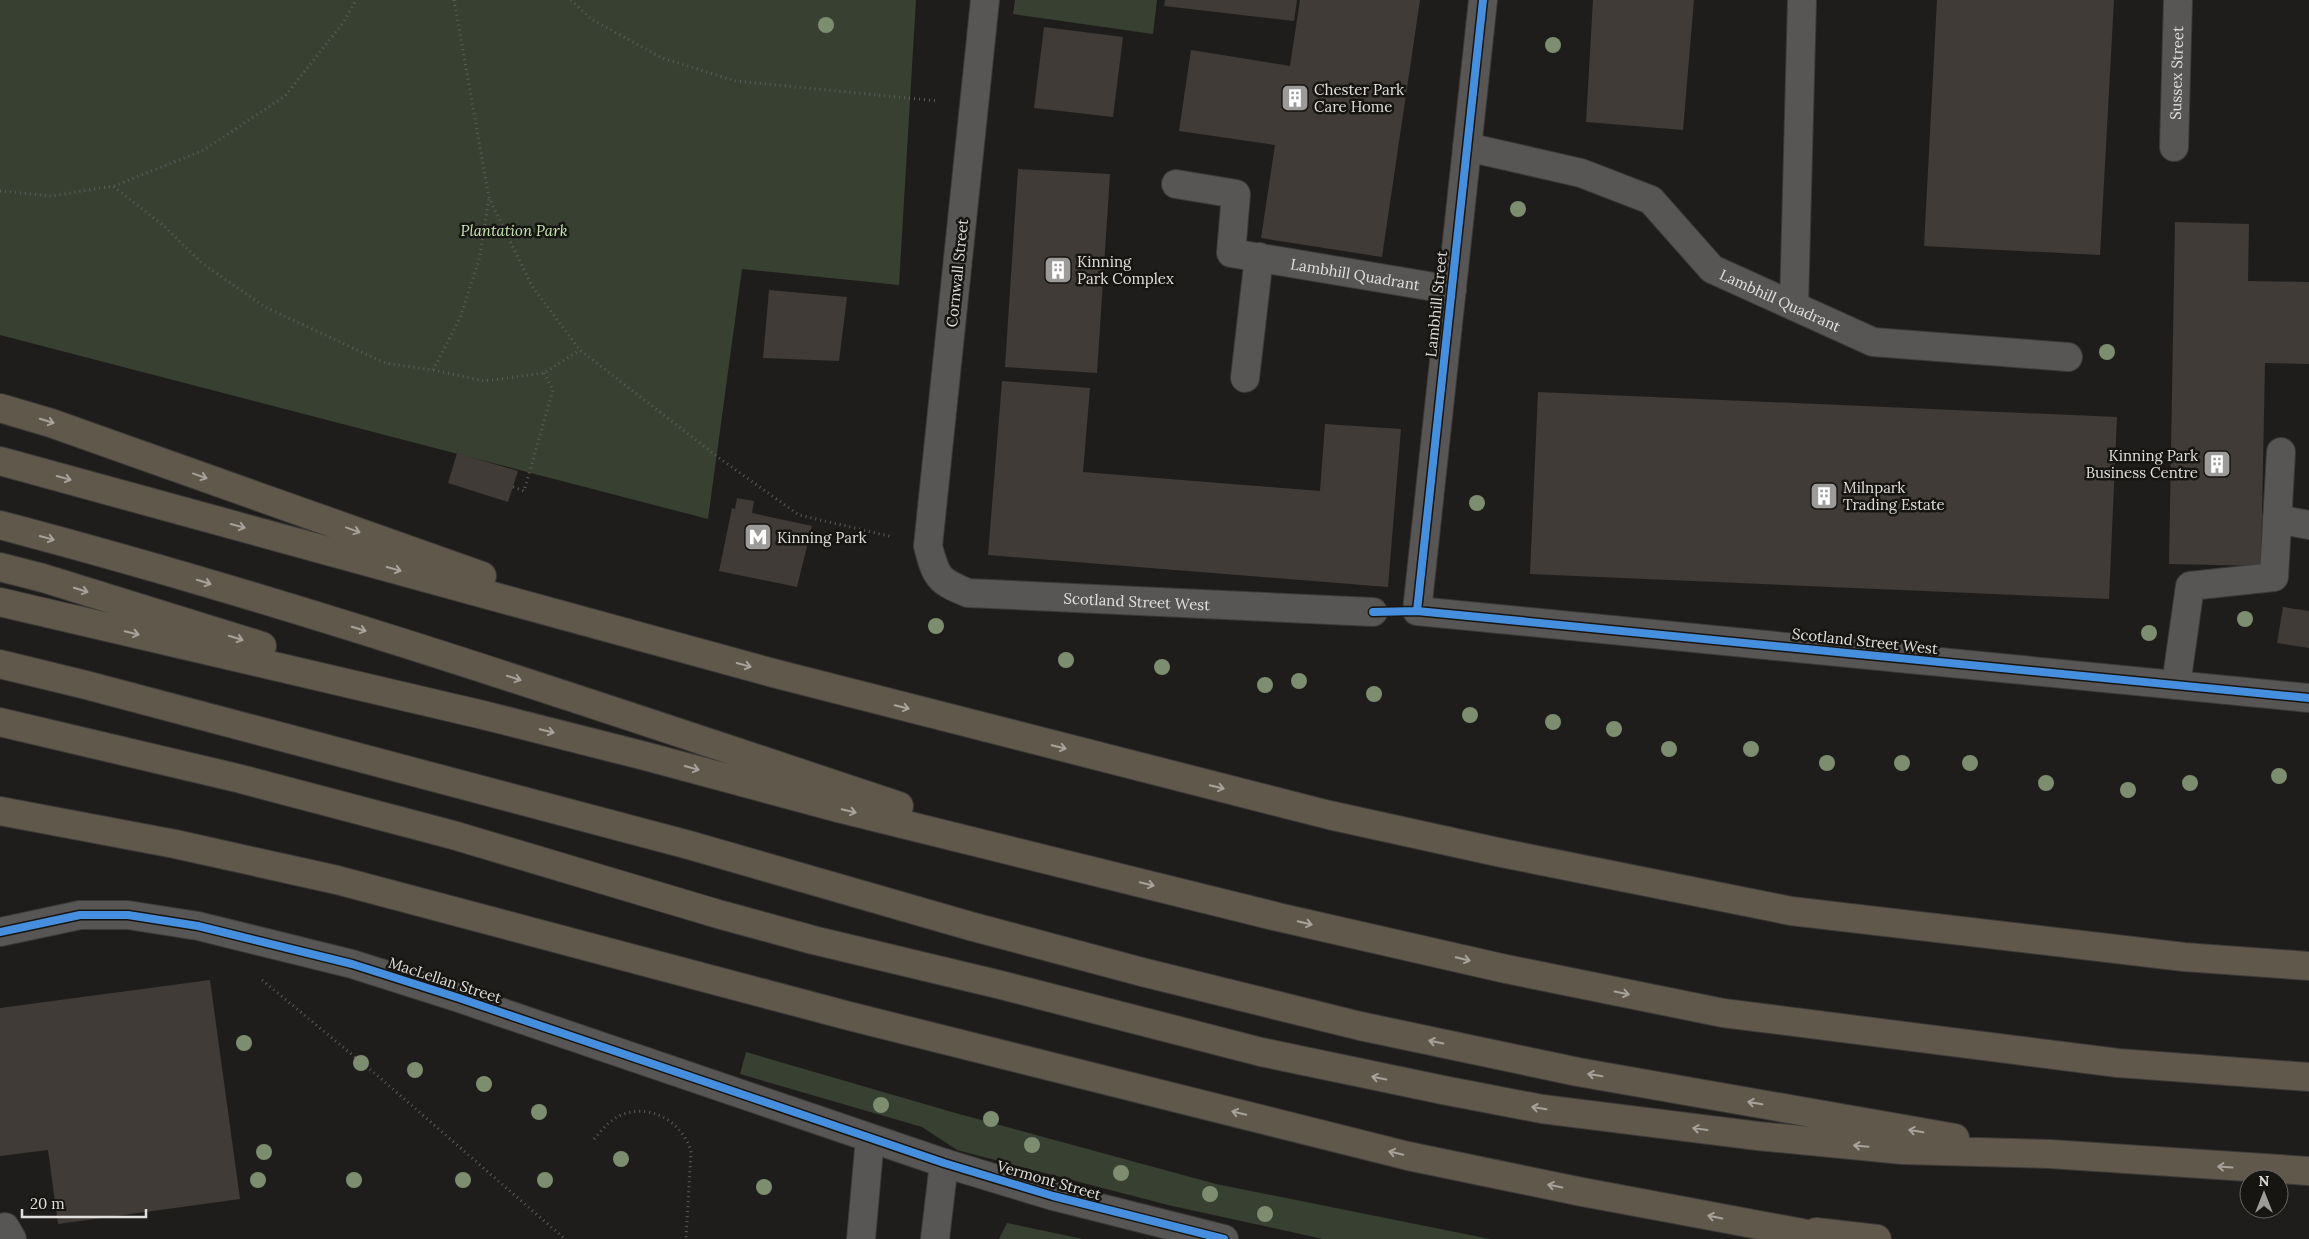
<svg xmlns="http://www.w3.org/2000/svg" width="2309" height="1239" font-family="Lora,serif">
	<rect width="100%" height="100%" fill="#1f1d1b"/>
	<path fill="#384032" d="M0,0h916l-17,285 -157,-16 -34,250 -708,-184z
		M1015,0h142l-4,34 -140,-20z
		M746,1052l206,60 264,72 274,55h-167l-155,-34 -211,-55 -35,-23 -182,-53z
		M1007,1223l76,16h-84z"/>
	<path fill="#403b36" d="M1165,0h132l-3,21 -130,-15z
		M1300,0h120l-38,257 -121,-19 14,-93 -96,-14 12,-81 99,16z
		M1593,0h101l-11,130 -97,-8z
		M1937,0h177l-14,255 -176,-9z
		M1044,27l79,10 -10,80 -79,-9z
		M1018,169l92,5 -13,199 -92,-6z
		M2175,222l74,2 -1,57 61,1v82l-44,-1 -4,203 -92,-2z
		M769,290l78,7 -8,64 -76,-3z
		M1002,381l88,7 -7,84 237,19 5,-67 76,5 -13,158 -400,-32z
		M1538,392l579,25 -8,182 -579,-25z
		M457,453l61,18 -10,31 -60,-19z
		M737,498l17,3 -2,12 60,13 -15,61 -78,-16 13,-63 3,1z
		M2283,607l26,4v37l-32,-5z
		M210,980l30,219 -182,25 -10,-74 -48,6v-148z"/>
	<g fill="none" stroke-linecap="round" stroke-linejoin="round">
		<defs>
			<g id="minor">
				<path id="s1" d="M985,0l-57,546c8,31 10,35 40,47l405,19"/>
				<path d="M1483,0l-66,611 892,87"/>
				<path id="s2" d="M1467,147l114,26 70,27 61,69 161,73 195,15"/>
				<path id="s3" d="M2174,147l4,-147"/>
				<path id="s4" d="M1176,184l60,10 -5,59 221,37"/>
				<path d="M1794,306l8,-306"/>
				<path d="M1245,378l14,-121"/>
				<path d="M2277,519l32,6"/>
				<path d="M2176,685l14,-99 84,-9 7,-125"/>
				<path d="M0,932l80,-17h48l70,11 154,38 107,34 485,165 109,33 171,43"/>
				<path d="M5,1227l7,12"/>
				<path d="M861,1239l9,-101"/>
				<path d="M935,1239l9,-76"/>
			</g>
			<path id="highway" d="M0,408l51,15 431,153
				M0,461l773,212 556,142 173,38 289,58 393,46 125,9
				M0,525c304,80 601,182 899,281
				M0,567l43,11 219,68
				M0,602l483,113 162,41 193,52 440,109 228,52 217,44 395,50 191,14
				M0,664l86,21 603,160 281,81 172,46 218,54 218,46 377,66
				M0,722l241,57 212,56 265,79 95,26 188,45 260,67 182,38 99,19 216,27 145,14 147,4 259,17
				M0,811l175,33 162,36 512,136 559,140 169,35 257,48
				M1816,1232l61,7"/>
		</defs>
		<use href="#minor" stroke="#3c3a39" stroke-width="30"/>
		<use href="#highway" stroke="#3c3a39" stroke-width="30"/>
		<path stroke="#5d5c5b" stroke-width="3" stroke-dasharray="1 4" stroke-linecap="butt" d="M454,0l35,198 43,88 48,64 139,108 80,57 94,22
			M571,0l20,19 71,39 74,23 202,20
			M114,186l90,-36 81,-54 58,-73 13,-23
			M0,191l52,5 61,-10 51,40 38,37 63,44 120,56 48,7 51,11 60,-8 36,-23
			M433,370l27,-52 19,-58 10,-61
			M513,487l11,4 29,-101 -9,-17
			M262,980l117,97 186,162
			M594,1139c9,-10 17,-21 30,-25 29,-10 58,9 67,37l-5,88"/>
		<use href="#minor" stroke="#575654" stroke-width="28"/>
		<use href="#highway" stroke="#60584b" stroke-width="28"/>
		<defs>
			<path id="cycleway" d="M1417,611l66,-611
				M1373,612l44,-1 892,87
				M0,932l80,-17h48l70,11 154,38 107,34 485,165 109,33 171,43"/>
		</defs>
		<use href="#cycleway" stroke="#171511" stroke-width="11"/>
		<use href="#cycleway" stroke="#468fdf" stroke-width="8"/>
	</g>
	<g fill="#7c8d70">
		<circle cx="826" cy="25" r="8"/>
		<circle cx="1553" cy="45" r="8"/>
		<circle cx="1518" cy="209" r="8"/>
		<circle cx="2107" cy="352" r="8"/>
		<circle cx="1477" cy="503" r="8"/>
		<circle cx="2245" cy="619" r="8"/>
		<circle cx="936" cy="626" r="8"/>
		<circle cx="2149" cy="633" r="8"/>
		<circle cx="1066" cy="660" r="8"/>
		<circle cx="1162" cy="667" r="8"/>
		<circle cx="1299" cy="681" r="8"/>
		<circle cx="1265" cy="685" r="8"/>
		<circle cx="1374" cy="694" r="8"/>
		<circle cx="1470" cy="715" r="8"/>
		<circle cx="1553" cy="722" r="8"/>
		<circle cx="1614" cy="729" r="8"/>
		<circle cx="1669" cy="749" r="8"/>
		<circle cx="1751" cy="749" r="8"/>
		<circle cx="1827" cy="763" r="8"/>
		<circle cx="1902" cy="763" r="8"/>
		<circle cx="1970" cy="763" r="8"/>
		<circle cx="2279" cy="776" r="8"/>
		<circle cx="2046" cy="783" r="8"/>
		<circle cx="2190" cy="783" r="8"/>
		<circle cx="2128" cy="790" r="8"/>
		<circle cx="244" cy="1043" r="8"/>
		<circle cx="361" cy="1063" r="8"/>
		<circle cx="415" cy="1070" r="8"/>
		<circle cx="484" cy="1084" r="8"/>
		<circle cx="881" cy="1105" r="8"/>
		<circle cx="539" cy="1112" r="8"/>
		<circle cx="991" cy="1119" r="8"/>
		<circle cx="1032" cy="1145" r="8"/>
		<circle cx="264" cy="1152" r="8"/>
		<circle cx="621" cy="1159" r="8"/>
		<circle cx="1121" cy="1173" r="8"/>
		<circle cx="258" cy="1180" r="8"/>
		<circle cx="354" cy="1180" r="8"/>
		<circle cx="463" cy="1180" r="8"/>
		<circle cx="545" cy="1180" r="8"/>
		<circle cx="764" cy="1187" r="8"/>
		<circle cx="1210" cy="1194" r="8"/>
		<circle cx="1265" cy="1214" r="8"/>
	</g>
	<defs><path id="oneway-shaft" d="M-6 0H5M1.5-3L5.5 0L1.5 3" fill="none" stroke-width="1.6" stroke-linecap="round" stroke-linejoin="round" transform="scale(1.25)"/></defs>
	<g stroke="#a7a29b">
		<use href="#oneway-shaft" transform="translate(47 421) rotate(17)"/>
		<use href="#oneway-shaft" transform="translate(200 476) rotate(20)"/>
		<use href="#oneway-shaft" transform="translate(64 478) rotate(15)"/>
		<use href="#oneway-shaft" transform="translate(238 526) rotate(15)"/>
		<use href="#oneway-shaft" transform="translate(353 530) rotate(20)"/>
		<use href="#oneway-shaft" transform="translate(47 538) rotate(15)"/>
		<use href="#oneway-shaft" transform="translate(394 569) rotate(15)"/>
		<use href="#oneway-shaft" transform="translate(204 582) rotate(17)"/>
		<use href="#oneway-shaft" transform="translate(81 590) rotate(17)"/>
		<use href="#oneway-shaft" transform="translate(359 629) rotate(17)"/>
		<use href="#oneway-shaft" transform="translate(132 633) rotate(13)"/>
		<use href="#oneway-shaft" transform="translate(236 638) rotate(17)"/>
		<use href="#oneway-shaft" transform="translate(744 665) rotate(15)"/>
		<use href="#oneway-shaft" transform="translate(514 678) rotate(18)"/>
		<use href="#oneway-shaft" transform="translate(902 707) rotate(14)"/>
		<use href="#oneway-shaft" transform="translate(547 731) rotate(14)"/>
		<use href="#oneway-shaft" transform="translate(1059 747) rotate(14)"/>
		<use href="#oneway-shaft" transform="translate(692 768) rotate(15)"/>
		<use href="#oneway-shaft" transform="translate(1217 787) rotate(14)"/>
		<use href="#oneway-shaft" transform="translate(849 811) rotate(13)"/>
		<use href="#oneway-shaft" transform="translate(1147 884) rotate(14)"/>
		<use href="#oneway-shaft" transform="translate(1305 923) rotate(13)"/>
		<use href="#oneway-shaft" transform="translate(1463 959) rotate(13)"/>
		<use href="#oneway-shaft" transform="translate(1622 993) rotate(11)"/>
		<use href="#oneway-shaft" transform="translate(1436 1042) rotate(-168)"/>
		<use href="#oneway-shaft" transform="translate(1595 1075) rotate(-170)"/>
		<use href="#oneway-shaft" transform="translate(1379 1078) rotate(-169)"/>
		<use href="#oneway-shaft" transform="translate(1755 1103) rotate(-170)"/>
		<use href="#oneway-shaft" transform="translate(1539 1108) rotate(-171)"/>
		<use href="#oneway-shaft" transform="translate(1239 1113) rotate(-166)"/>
		<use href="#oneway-shaft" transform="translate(1700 1129) rotate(-172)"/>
		<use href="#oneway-shaft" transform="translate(1916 1131) rotate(-170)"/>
		<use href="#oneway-shaft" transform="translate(1861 1146) rotate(-175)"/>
		<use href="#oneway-shaft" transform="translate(1396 1153) rotate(-166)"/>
		<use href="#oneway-shaft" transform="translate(2225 1167) rotate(-176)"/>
		<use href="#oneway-shaft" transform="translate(1555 1186) rotate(-168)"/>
		<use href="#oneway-shaft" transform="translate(1715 1217) rotate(-169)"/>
	</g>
	<defs>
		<symbol id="building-square" viewBox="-11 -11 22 22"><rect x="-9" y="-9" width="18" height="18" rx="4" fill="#9d9b99" stroke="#171511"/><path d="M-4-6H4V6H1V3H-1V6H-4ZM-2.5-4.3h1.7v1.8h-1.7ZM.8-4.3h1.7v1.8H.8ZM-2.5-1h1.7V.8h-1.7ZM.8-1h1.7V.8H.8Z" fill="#fff"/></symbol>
		<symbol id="metro-square" viewBox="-11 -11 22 22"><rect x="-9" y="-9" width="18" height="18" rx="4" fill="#9d9b99" stroke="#171511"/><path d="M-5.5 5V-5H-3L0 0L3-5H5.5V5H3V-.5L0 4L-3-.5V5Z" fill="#fff"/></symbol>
	</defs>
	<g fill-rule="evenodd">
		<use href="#building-square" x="1279" y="82" width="32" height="32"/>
		<use href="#building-square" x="1042" y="254" width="32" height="32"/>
		<use href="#building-square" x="2201" y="448" width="32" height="32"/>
		<use href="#building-square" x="1808" y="480" width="32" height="32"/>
		<use href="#metro-square" x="742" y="521" width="32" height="32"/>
	</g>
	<g text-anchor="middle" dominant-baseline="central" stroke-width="5" stroke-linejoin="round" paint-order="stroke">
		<g font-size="15" fill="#e1dfdd" stroke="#171511">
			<text stroke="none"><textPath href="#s3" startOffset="74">Sussex Street</textPath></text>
			<text transform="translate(957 273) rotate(-84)">Cornwall Street</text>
			<text stroke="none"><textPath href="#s4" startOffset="246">Lambhill Quadrant</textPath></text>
			<text stroke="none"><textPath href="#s2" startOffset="359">Lambhill Quadrant</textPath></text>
			<text transform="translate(1436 304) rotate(-84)">Lambhill Street</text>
			<text stroke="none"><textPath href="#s1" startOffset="784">Scotland Street West</textPath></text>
			<text transform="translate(1865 641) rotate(6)">Scotland Street West</text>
			<text transform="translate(445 980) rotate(18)">MacLellan Street</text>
			<text transform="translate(1049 1180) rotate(16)">Vermont Street</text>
		</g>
		<g font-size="15" fill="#e1dfdd" stroke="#171511" text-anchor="start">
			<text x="1314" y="89">Chester Park<tspan x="1314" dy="17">Care Home</tspan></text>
			<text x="1077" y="261">Kinning<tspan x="1077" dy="17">Park Complex</tspan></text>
			<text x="2198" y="455" text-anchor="end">Kinning Park<tspan x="2198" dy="17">Business Centre</tspan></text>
			<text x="1843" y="487">Milnpark<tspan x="1843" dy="17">Trading Estate</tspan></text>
			<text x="777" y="537">Kinning Park</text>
		</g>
		<g font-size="15" font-style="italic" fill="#c8e8b6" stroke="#171511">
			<text x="514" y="230">Plantation Park</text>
		</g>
	</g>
	<g transform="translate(2264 1194)"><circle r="24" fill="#171511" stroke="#686663"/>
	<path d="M0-4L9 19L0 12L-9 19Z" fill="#9d9b99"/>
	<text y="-8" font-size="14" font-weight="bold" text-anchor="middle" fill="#e1dfdd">N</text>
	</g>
	<path d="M22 1209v8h124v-8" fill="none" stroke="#e1dfdd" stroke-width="2.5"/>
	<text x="30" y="1209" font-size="15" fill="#e1dfdd" stroke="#171511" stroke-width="4" paint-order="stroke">20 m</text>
</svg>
